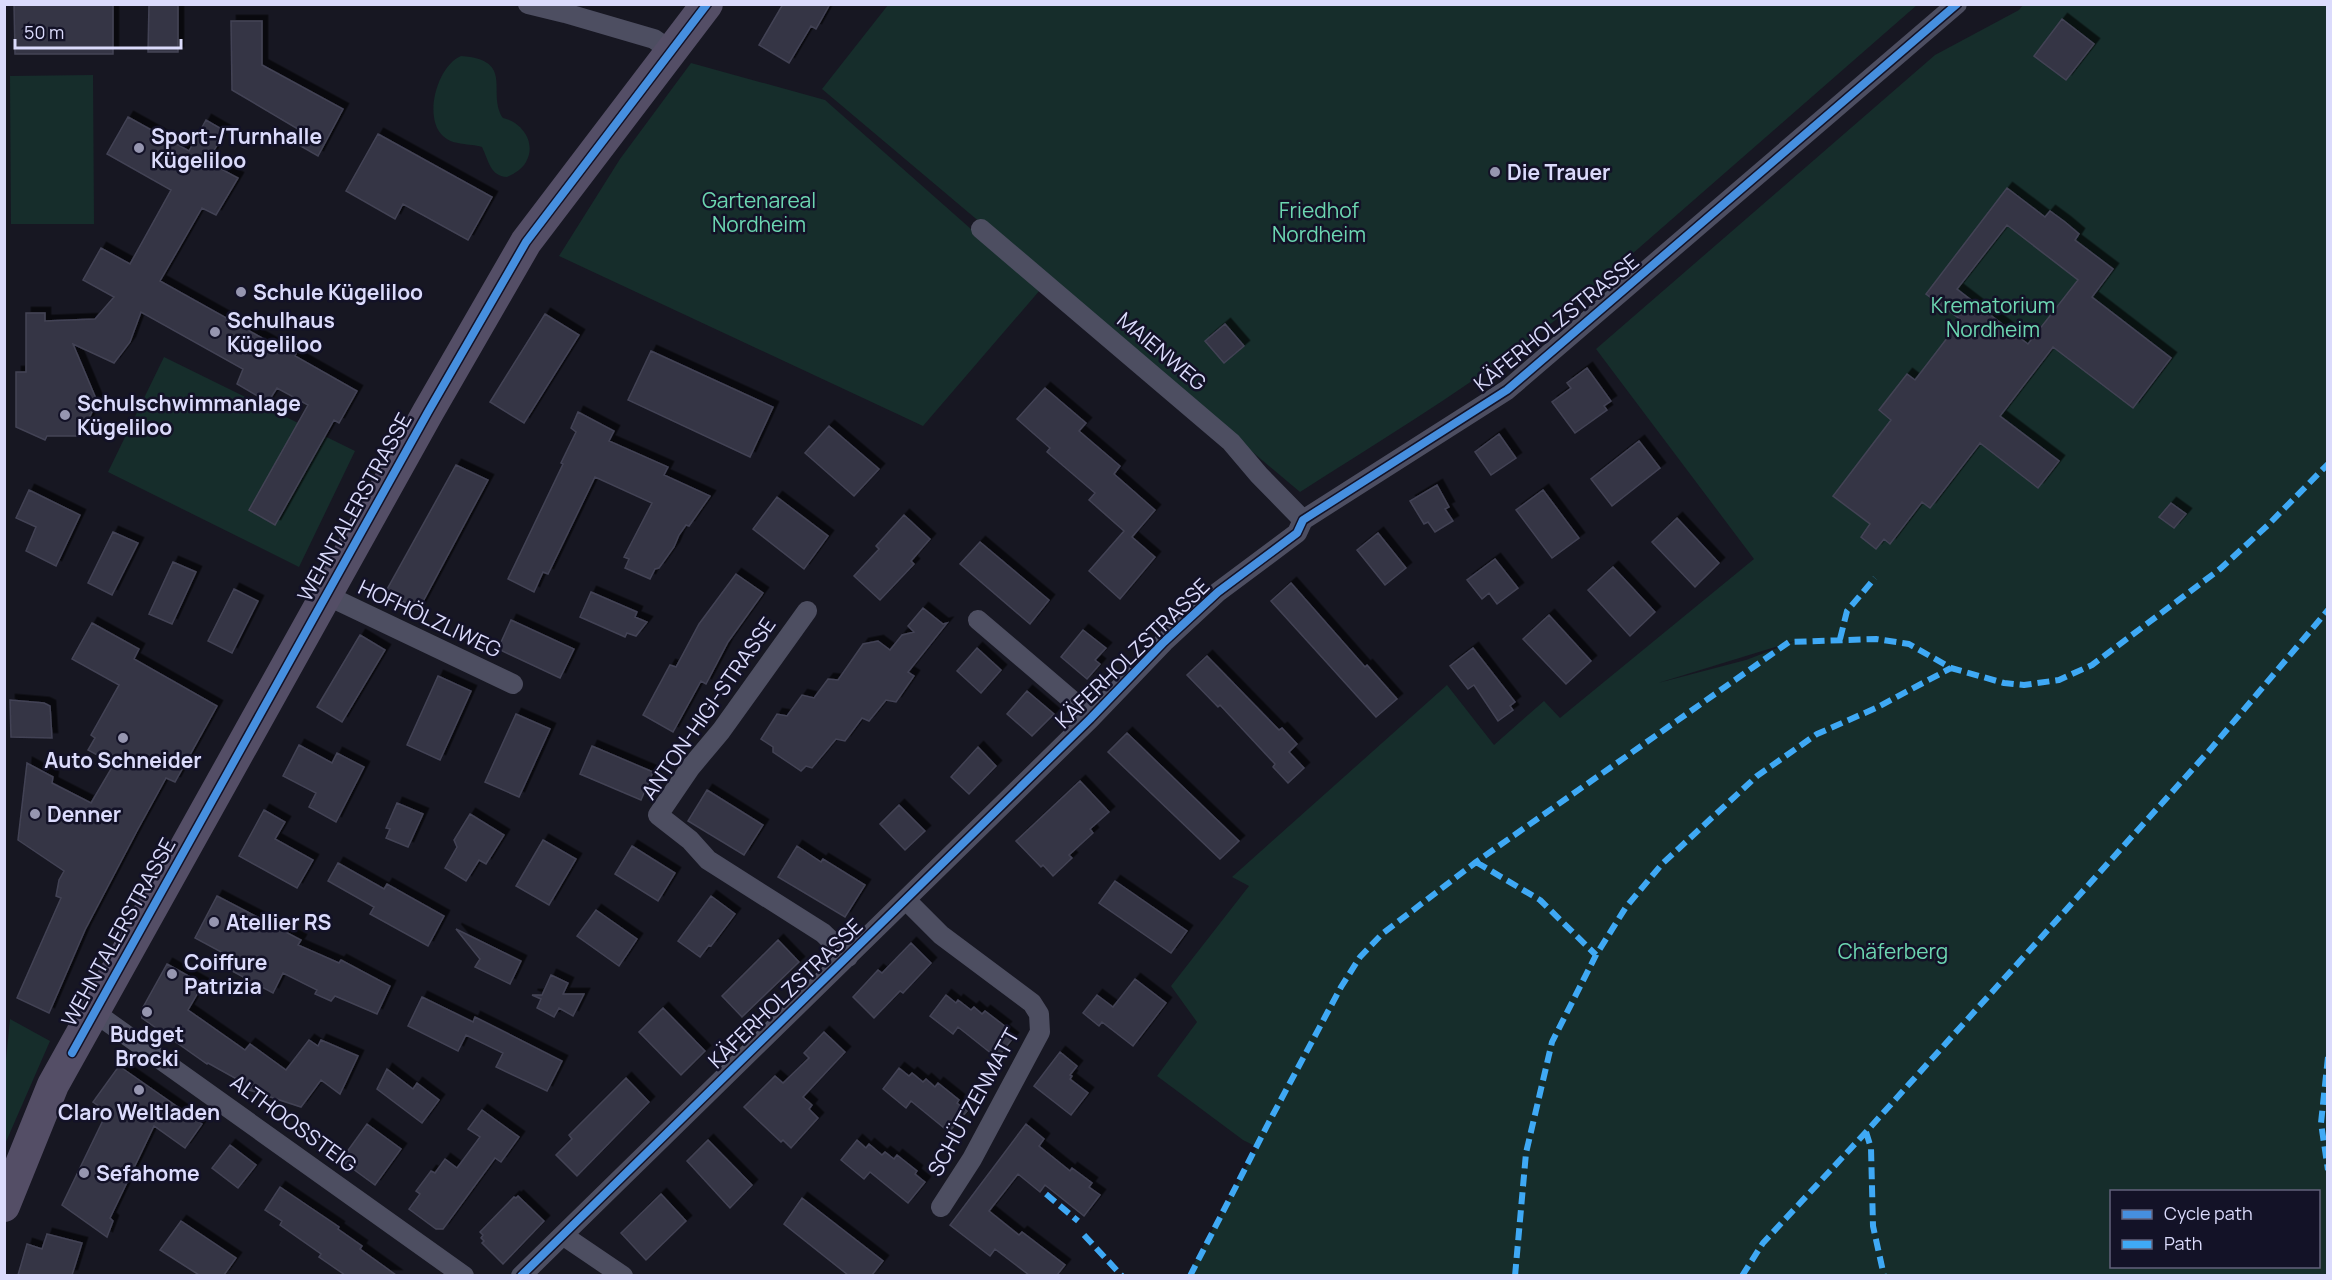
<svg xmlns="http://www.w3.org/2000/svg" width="2332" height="1280" font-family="Manrope,sans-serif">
	<defs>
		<filter id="shadow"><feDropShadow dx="5.5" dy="-5.5" stdDeviation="0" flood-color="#0009"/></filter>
	</defs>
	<rect width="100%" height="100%" fill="#171722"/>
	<path fill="#162d2b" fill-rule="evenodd" d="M888,5h1029l-349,305c-84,68 -177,124 -268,182l-478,-403z
		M2023,5h304v1270h-1139l69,-128 -14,-7 -86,-64 40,-54 -26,-36 78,-100 -17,-9 215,-192 47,60 50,-44 16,17 194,-159 -158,-210 339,-294 84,-45zM1798,640l-52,20 -88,23zM2112,1192h206v74h-206z
		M461,56c55,4 25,37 42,62 19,4 34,25 23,44 -4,7 -12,12 -19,15 -17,-1 -18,-16 -25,-30 -13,-4 -28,-1 -39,-11 -20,-18 -6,-70 18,-80z
		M691,63l134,37 215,190 -117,136 -364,-170 61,-97z
		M93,75l1,149h-83l-1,-148z
		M164,357l191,94 -56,116 -191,-95z
		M10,1019l40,22 -45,103 -1,-65z"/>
	<path fill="#353544" stroke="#434355" stroke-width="1.5" fill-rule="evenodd" filter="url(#shadow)" d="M14,4h99v50h-98z
		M149,4h29v48h-30z
		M783,4h47l-14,25 -5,-3 -22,37 -30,-18z
		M2062,19l32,25 -28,36 -32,-24z
		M231,21h31v44l81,44 -25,47 -21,-12 6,-12 -71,-42z
		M128,117l61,34 17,-31 19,11 -14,25 3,1 -4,6 28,15 -22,37 -14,-7 -42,73 120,67 4,-5 13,8 -2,5 62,35 -18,32 -5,-3 -59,105 -26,-15 59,-105 -31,-17 -9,14 -31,-18 6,-15 -102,-57 -11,30 -16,21 -41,-19 24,57 -16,35h-34l-2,4 -29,-13v-55h10v-59h19v8l50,-2 19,-22 -31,-17 18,-32 29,16 41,-74 -64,-36z
		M378,134l114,63 -24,43 -65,-36 -8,15 -49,-28z
		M2007,188l38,29 5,-6 15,11 14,12 -4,6 38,29 -21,28 79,61 -38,50 -80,-61 -53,69 59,45 -21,27 -58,-45 -50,65 -8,-6 -32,42 -6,-5 -8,10 -15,-12 9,-13 -37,-28 58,-76 -12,-10 28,-36 8,6 46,-60 -35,-26zM2007,225l71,55 -50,64 -71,-55z
		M545,314l34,21 -55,88 -34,-21z
		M1225,324l19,22 -20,17 -19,-22z
		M651,351l122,56 -23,50 -122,-57z
		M1587,368l24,33 -7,5 3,4 -32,23 -23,-31 19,-14 -4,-5z
		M1045,388l41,35 -7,8 41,35 -6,8 41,36 -23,27 23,20 -35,42 -31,-28 35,-40 -35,-31 6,-7 -48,-41 3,-4 -33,-29z
		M578,412l36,19 -5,10 59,26 -4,8 46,21 -21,30 -3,-1 -7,10 -5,12 -15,21 -4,1 -5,10 -25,-11 4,-9 -5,-2 28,-54 -57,-26 -47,97 -5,-2 -9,20 -26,-13 55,-115 -2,-1 15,-31 -5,-4z
		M829,426l50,43 -25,27 -49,-43z
		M1499,434l17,24 -25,17 -16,-23z
		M1639,441l21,27 -48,38 -21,-27z
		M456,465l32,15 -69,129 -34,-16z
		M1437,485l12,22 -4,2 8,12 -18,11 -7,-10 -4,2 -14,-23z
		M29,490l51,25 -24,51 -30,-15 10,-24 -20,-9z
		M1543,490l36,48 -27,20 -36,-48z
		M777,497l51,39 -24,33 -51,-40z
		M2171,503l15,11 -12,14 -15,-11z
		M904,515l26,24 -19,22 3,3 -34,36 -26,-24 25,-27 -3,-3z
		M1677,518l42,45 -24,24 -43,-45z
		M113,532l25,11 -26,52 -24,-12z
		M1378,533l28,35 -21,17 -28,-35z
		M980,542l69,58 -19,24 -70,-60z
		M1495,559l23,29 -21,16 -8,-11 -7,6 -15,-19z
		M173,562l23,10 -24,52 -23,-10z
		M1613,567l42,45 -25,24 -42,-46z
		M736,574l27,19 -35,49 -22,42 -5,-3 -28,51 -30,-17 27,-50 6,2 23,-43z
		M1291,583l74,84 2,-2 30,34 -21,18 -105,-116z
		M234,589l24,12 -26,52 -24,-12z
		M591,592l46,20 -2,5 12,5 -11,14 -9,-3 -2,4 -45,-20z
		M923,608l20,16 4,-1 -39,49 6,4 -18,26 -10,-2 -17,21 -7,-3 -17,23 -9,-2 -24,29 -6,-2 -5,5 -28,-19v-5l-12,-8 16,-25 10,2 15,-21 12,3 14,-19 10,1 25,-36 15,-3 12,9 12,-15 12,-3 -6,-6z
		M1549,615l42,46 -25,23 -43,-45z
		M511,620l63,29 -14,29 -62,-29z
		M92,623l47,26 -5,10 83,47 -42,76 -9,-4 -28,51 -53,101 -36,83 -32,-15 44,-100 -5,-2 3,-16 5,-9 -46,-31 9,-77 26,14 -1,6 39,20 23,-39 -26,-14 7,-12 -4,-3 28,-50 -47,-26z
		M1083,630l23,18 -11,12 5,4 -13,15 -26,-22z
		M360,635l25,15 -43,72 -25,-15z
		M977,648l24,22 -20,23 -24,-22z
		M1473,648l42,54 -5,4 3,4 -15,11 -24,-36 -6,4 -18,-23z
		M1207,656l72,74 3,-2 15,16 -8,8 15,16 -16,15 -15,-16 2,-3 -55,-59 -2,2 -31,-32z
		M438,676l33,15 -31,69 -33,-15z
		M1027,691l27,23 -22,22 -25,-22z
		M10,700l34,3 6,3 2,32 -41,-1z
		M516,714l34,15 -31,68 -34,-15z
		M1127,733l112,108 -19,18 -112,-107z
		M299,745l33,18 5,-10 27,14 -28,55 -27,-15 7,-14 -33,-17z
		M592,746l61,26 -12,28 -61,-26z
		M978,747l18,19 -27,28 -18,-17z
		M1080,781l29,31 -19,17 3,4 -24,22 3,3 -19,18 -10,-11 -2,2 -25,-26z
		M707,790l56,35 -19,30 -56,-34z
		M397,803l26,11 -15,33 -22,-9 4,-9 -4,-1z
		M899,805l26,26 -20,19 -25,-26z
		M264,810l21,12 -10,17 38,21 -16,28 -58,-32z
		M470,814l34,21 -18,29 -7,-4 -13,21 -21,-13 12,-21 -3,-7z
		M543,840l33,19 -27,46 -33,-19z
		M632,846l43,27 -17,28 -43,-27z
		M797,846l24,16 2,-3 42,26 -20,32 -67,-40z
		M338,863l46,26 3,-5 57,32 -16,30 -58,-32 4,-7 -46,-26z
		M1115,881l72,50 -16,22 -72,-50z
		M217,896l84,44 -3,5 41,18 2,-3 49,26 -13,28 -42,-18 -4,5 -16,-7 2,-4 -34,-17 -10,20 -54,-29 6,-10 -30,-16z
		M711,896l24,18 -24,32 -2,-1 -9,12 -22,-16z
		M596,910l41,29 -18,27 -42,-30z
		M456,929l65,32 -11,23 -35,-17 5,-8z
		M778,940l21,22 -57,55 -20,-21z
		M911,943l20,20 -28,30 -3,-2 -26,27 -21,-21 25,-27 4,3z
		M167,964l36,20 -15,26 57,40 5,-6 36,26 23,-30 9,6 3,-6 37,16 -18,38 -19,-14 -20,27 -52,-17 -6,-4 -1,-4 -34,-19 -1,1 -65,-46 -1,-7z
		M551,975l17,8 -5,11h21l-11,22 -14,-8 -5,9 -17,-9 4,-9 -9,-4h10z
		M1135,979l31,24 -33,43 -31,-24 -3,4 -16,-13 14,-18 16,12z
		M946,995l10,8 2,-3 13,10 3,-3 8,7 3,-3 21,16 -3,3 10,8 -16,20 -39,-31 -5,7 -23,-18z
		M422,997l51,25 2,-5 87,44 -15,30 -51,-24 7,-14 -37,-18 -8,16 -50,-25z
		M663,1008l42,43 -24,24 -42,-43z
		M824,1032l21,20 -42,45 9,8 -3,4 9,9 -27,30 -8,-8 -2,2 -37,-35 31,-31 8,7 26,-25 -5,-5z
		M1060,1052l17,14 -7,9 2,1 -2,3 18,14 -17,22 -37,-29z
		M119,1066l83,58 -17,24 -31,-22 -44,92 3,3 -6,16 -45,-32 45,-93 -14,-10z
		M899,1068l10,8 3,-3 11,9 3,-3 9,8 3,-4 21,17 -2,3 10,8 -18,21 -38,-31 -5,7 -23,-19z
		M387,1069l26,20 4,-6 22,17 -17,23 -45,-34z
		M626,1078l23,24 -72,74 -21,-21 16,-16 -3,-4z
		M482,1110l37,27 -18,25 -6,-4 -52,71h-7l-27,-20 11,-15 -4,-3 15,-20 4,2 10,-14 12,9 23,-31 -12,-8z
		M367,1124l34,25 -26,36 -34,-25z
		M1026,1124l18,15 -5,7 31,25 2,-3 20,15 -3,4 11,8 -16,21 -39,-31 -5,7 -22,-18 -29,37 30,24 3,-3 43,33 -8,10h-28l-34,-26 -5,7 -40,-31z
		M708,1140l44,45 -22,23 -43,-47z
		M857,1140l9,8 3,-4 13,11 3,-3 9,7 3,-4 20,16 -2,3 10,8 -17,21 -38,-31 -6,7 -23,-19z
		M230,1145l26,20 -18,23 -26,-20z
		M280,1187l59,40 -1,2 24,17 -2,3 36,26h-51l-26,-18 2,-3 -41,-29 2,-4 -17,-11z
		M661,1194l25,27 -40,39 -25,-27z
		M518,1196l26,25 -41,43 -21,-21 2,-2 -3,-3 2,-3 -3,-3 34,-35 2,1z
		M802,1198l81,63 -11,14h-24l-64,-51z
		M181,1221l55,37 -12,17h-25l-39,-25z
		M47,1234l35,9 -10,32h-54l9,-31 15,5z"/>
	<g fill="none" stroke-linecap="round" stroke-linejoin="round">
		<path stroke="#4d4e61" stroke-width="20" d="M528,4l37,9 89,26 16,11
			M981,229l250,213 28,33 44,45
			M326,595l187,89
			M807,611l-86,120 -31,37 -32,47 32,25 18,20 115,73 25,24
			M978,620l96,82 16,17
			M906,900l35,35 91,68 7,11 1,18 -68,127 -31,48
			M94,1012l370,264
			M564,1236l59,40
			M521,1276l569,-557 74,-77 54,-50 79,-59 6,-13 204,-130 450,-386"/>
		<path stroke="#544e66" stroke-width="32" d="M4,1206l49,-121 375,-673 98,-170 181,-238"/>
		<path stroke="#3fa9f5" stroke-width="6" stroke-dasharray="12 6" stroke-linecap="butt" d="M1840,639l7,-28 28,-33
			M1476,862l64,38 56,55
			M2328,1057l-7,66 7,47
			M1866,1132l5,16 2,78 11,50
			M1046,1194l32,27
			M1084,1235l38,41
			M1190,1276l78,-152 73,-137 19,-30 22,-23 94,-72 313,-220 87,-3 33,5 42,24 53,15 20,2 35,-5 33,-15 128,-96 48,-44 60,-61
			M1515,1276l11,-123 26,-111 44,-87 30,-48 36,-43 95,-88 60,-42 59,-26 75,-40
			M1742,1276l21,-33 103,-111 343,-381 119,-141"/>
		<defs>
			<path id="cycleway" d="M72,1053l356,-641 98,-170 181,-238
				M521,1276l569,-557 74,-77 54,-50 79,-59 6,-13 204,-130 450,-386"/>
		</defs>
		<use href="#cycleway" stroke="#131227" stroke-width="11"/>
		<use href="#cycleway" stroke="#468fdf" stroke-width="8"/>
	</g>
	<g fill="#9696b0" stroke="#131227" stroke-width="2">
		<circle cx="139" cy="148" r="6"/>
		<circle cx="1495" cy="172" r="6"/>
		<circle cx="241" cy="292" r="6"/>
		<circle cx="215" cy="332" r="6"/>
		<circle cx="65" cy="415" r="6"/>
		<circle cx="123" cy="738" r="6"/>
		<circle cx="35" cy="814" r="6"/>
		<circle cx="214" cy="922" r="6"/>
		<circle cx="172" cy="974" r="6"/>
		<circle cx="147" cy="1012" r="6"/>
		<circle cx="139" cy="1090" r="6"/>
		<circle cx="84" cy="1173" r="6"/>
	</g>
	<g text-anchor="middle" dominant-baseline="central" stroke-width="5" stroke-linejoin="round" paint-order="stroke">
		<g font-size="21" font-weight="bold" fill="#dbdbfc" stroke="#131227" text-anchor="start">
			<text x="151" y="136">Sport-/Turnhalle<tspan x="151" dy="24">Kügeliloo</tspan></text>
			<text x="1507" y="172">Die Trauer</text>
			<text x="253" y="292">Schule Kügeliloo</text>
			<text x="227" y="320">Schulhaus<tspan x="227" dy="24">Kügeliloo</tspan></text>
			<text x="77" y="403">Schulschwimmanlage<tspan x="77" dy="24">Kügeliloo</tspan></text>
			<text x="123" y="760" text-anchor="middle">Auto Schneider</text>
			<text x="47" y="814">Denner</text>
			<text x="226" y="922">Atellier RS</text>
			<text x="184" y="962">Coiffure<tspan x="184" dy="24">Patrizia</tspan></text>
			<text x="147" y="1034" text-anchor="middle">Budget<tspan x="147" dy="24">Brocki</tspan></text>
			<text x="139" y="1112" text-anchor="middle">Claro Weltladen</text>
			<text x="96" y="1173">Sefahome</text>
		</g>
		<g font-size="21" fill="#6cd6b1" stroke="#131227">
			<text x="759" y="200">Gartenareal<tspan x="759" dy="24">Nordheim</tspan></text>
			<text x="1319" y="210">Friedhof<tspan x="1319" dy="24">Nordheim</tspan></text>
			<text x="1993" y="305">Krematorium<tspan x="1993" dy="24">Nordheim</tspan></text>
			<text x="1893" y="951">Chäferberg</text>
		</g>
		<g font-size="21" fill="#dbdbfc" stroke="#131227">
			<text transform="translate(1556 322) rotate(-39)">KÄFERHOLZSTRASSE</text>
			<text transform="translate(1162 351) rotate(40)">MAIENWEG</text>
			<text transform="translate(354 507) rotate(-61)">WEHNTALERSTRASSE</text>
			<text transform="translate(430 618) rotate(25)">HOFHÖLZLIWEG</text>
			<text transform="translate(1132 653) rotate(-44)">KÄFERHOLZSTRASSE</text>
			<text transform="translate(708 708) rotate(-55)">ANTON-HIGI-STRASSE</text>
			<text transform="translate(118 932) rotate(-61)">WEHNTALERSTRASSE</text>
			<text transform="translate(785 993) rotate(-44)">KÄFERHOLZSTRASSE</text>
			<text transform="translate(973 1102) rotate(-61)">SCHÜTZENMATT</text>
			<text transform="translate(294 1123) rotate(36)">ALTHOOSSTEIG</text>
		</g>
	</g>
	<rect width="2332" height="1280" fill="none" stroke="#dbdbfc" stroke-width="12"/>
	<rect x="2110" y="1190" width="210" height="78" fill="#131227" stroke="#63627c" stroke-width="1.5"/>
	<rect x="2122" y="1210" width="30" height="9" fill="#468fdf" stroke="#63627c" stroke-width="1.5"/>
	<text x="2164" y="1220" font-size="18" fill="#dbdbfc">Cycle path</text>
	<rect x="2122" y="1240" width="30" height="9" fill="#3fa9f5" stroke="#63627c" stroke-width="1.5"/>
	<text x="2164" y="1250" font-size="18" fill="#dbdbfc">Path</text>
	<path d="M15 39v9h166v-9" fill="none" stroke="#dbdbfc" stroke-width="3"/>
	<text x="24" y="39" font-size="18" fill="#dbdbfc" stroke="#131227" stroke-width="4.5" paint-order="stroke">50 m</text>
</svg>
